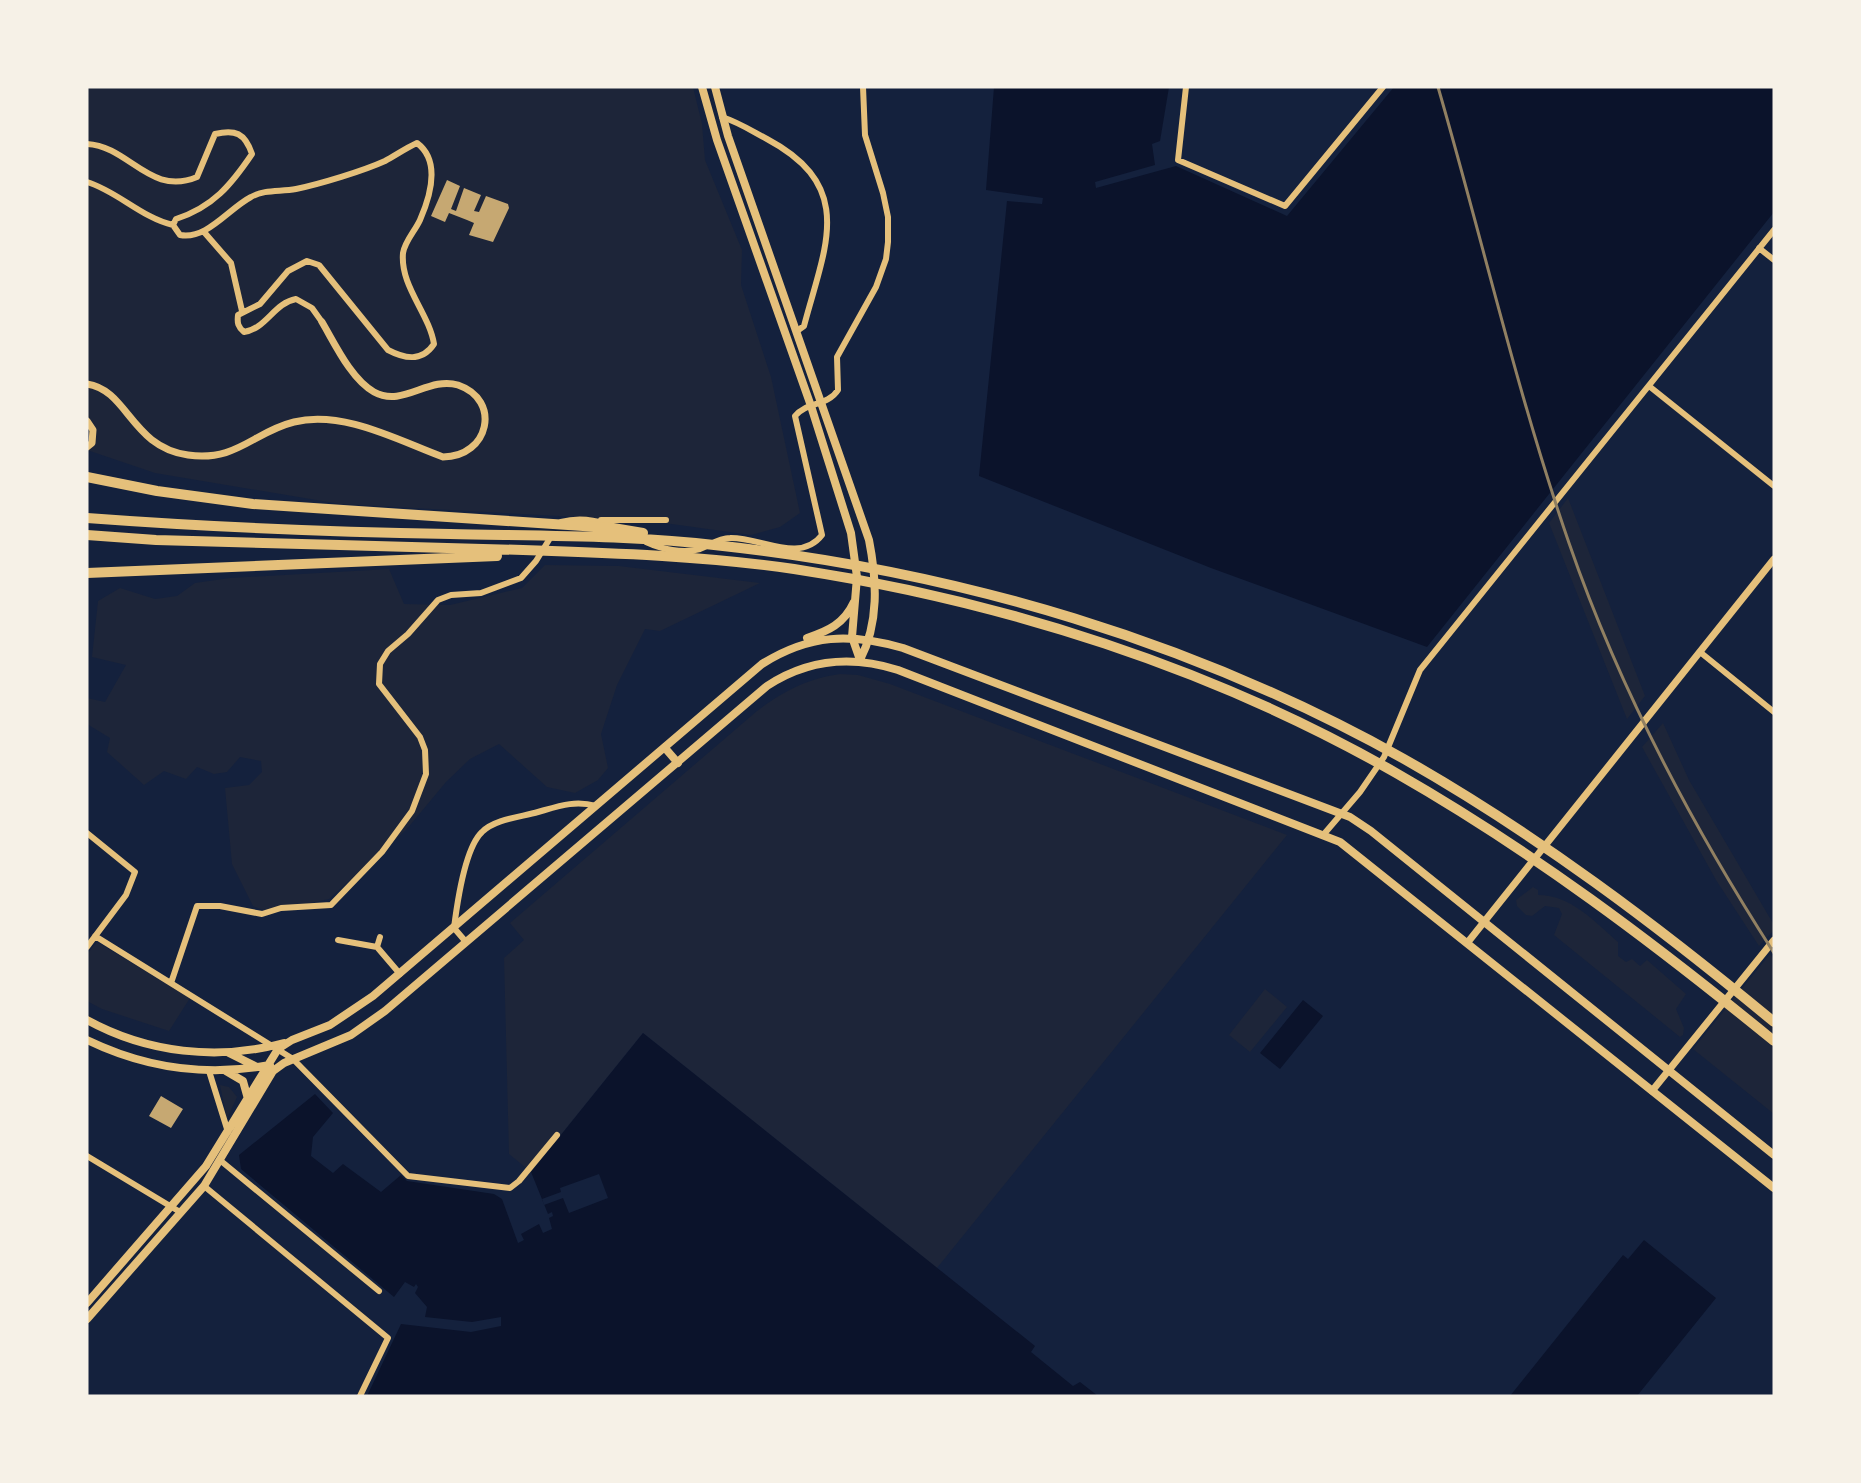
<svg xmlns="http://www.w3.org/2000/svg" width="1861" height="1483" font-family="'Varela Round',sans-serif">
	<rect width="100%" height="100%" fill="#14213d"/>
	<path fill="#1d2539" d="M87,87h606l9,37 3,36 37,90 -1,35 30,92 29,136 -20,14 -29,8 -101,-14 -310,-17 -185,-31 -68,-23z
		M1568,498l77,198 -18,23 -78,-196z
		M545,565l74,1 141,17 -100,48 -15,-2 -28,56 -16,49 7,34 -10,12 -23,13 -28,-6 -48,-43 -29,15 -24,23 -40,48 -77,69 -60,13 -16,-6 -21,-42 -7,-76 24,-3 13,-13 -1,-11 -21,-4 -13,15 -13,2 -17,-7 -11,12 -22,-8 -20,14 -37,-33 3,-14 -23,-14v-26l18,4 21,-37 -34,-8 6,-56 22,-13 35,11 22,-3 18,-13 35,-5 159,-9 15,35 46,1 72,-17z
		M840,674l18,1 32,9 397,151 -350,433 -294,-235 -112,139 -22,-18 -5,-196 20,-18 -14,-17 247,-212c27,-20 49,-32 83,-37z
		M1663,723l26,57 85,145v5l-15,16 -43,-66 -74,-133z
		M1533,887l5,3v5c33,0 57,27 80,47v14l8,6 6,-3 8,7 7,-6 39,34 -10,15 8,19 -1,7 -3,2 -126,-102 8,-21 -3,-6 -14,-2 -13,10 -6,-1 -9,-9 -1,-6z
		M97,942l93,56 -21,33 -67,-22 -15,-8v-47z
		M1770,954l4,5v155l-81,-65z
		M1265,989l22,18 -37,45 -21,-17z
		M220,1085l9,2 8,10 -10,22z"/>
	<path fill="#0b132b" d="M994,87h175l-9,54 -8,3 3,21 -60,17 1,6 80,-22 111,50 107,-129h380v125l-347,435 -216,-79 -232,-92 28,-275 35,3 1,-6 -57,-8z
		M1303,1000l20,16 -43,53 -20,-16z
		M643,1033l392,313 -4,6 42,34 7,-4 18,14h-731l34,-72 70,8 30,-6v-9l-29,5 -47,-5 2,-10 -12,-14 3,-6 -2,-3 -2,3 -9,-5 -11,15 -153,-128 -2,-14 76,-61 18,19 -20,24 -2,19 22,17 10,-9 38,28 20,-17 6,6 87,13 8,5 16,44 6,-3 -3,-6 18,-10 4,9 9,-4 -3,-11 4,-2 -1,-4 -4,2 -17,-42z
		M1644,1240l72,58 -79,98h-127l113,-141 5,4z"/>
	<path fill="#14213d" d="M599,1174l9,24 -39,15 -6,-15 -19,7 -2,-6 19,-7 -1,-4z"/>
	<path fill="#c6a872" d="M447,180l13,6 -9,23 5,2 8,-23 17,7 -7,16 5,1 7,-16 22,8 1,4 -16,34 -24,-7 5,-12 -7,-3 -18,-7 -4,9 -14,-6z
		M161,1096l22,13 -12,19 -22,-12z"/>
	<g fill="none" stroke-linecap="round" stroke-linejoin="round">
		<path stroke="#e5c07b" stroke-width="6" d="M1186,87l-8,73 107,46 98,-119
			M722,117c16,5 30,14 45,22 90,48 58,107 37,187l-7,5
			M87,144c42,2 63,53 110,33l18,-43c20,-5 30,-1 37,20 -21,31 -39,53 -76,65l-3,6 7,10c27,5 48,-26 71,-38 14,-8 29,-5 45,-8 24,-5 67,-18 89,-28 11,-6 21,-13 32,-18 24,18 13,54 3,77 -5,11 -15,21 -17,33 -3,33 26,60 31,91 -12,18 -29,15 -46,6l-69,-85 -12,-4 -19,10 -28,33 -22,11c-1,8 0,12 6,17 22,-3 30,-29 52,-33l16,9 10,14
			M87,182c30,9 55,36 86,43
			M204,232l27,31 11,48
			M1759,248l15,12
			M1649,386l125,100
			M601,520h65
			M561,522c15,-4 30,-3 45,2
			M646,542c15,7 37,12 54,7 10,-4 19,-11 30,-11 30,-1 70,26 92,-3l-27,-119c11,-14 33,-10 43,-26l-1,-33 39,-70 10,-28 2,-17v-25l-5,-24 -18,-58 -2,-48
			M1700,652l74,60
			M87,833l48,39 -9,23 -39,52
			M1324,834l36,-42 24,-35 36,-87 354,-440
			M95,936l198,123 115,117 102,12 9,-7 38,-46
			M380,937l-3,10 23,27
			M338,940l39,7
			M466,942l-12,-14c3,-24 11,-80 28,-96 13,-13 39,-15 56,-20 21,-6 37,-12 58,-6
			M171,983l26,-77h23l42,8 19,-6 50,-3 51,-53 30,-41 14,-37 -1,-24 -5,-13 -41,-53 1,-20 8,-13 20,-17 30,-34 13,-5 30,-2 40,-15 15,-17 16,-26
			M209,1071l19,61
			M87,1156l93,56
			M221,1161l158,130
			M204,1186l184,152 -28,58"/>
		<path stroke="#e5c07b" stroke-width="7" d="M87,384c41,6 44,63 101,71 49,7 65,-23 106,-33 50,-12 105,19 149,35 46,0 59,-57 15,-72 -30,-9 -55,23 -84,7 -23,-13 -39,-48 -52,-70
			M87,421l6,9 -1,13 -5,4
			M1468,942l306,-383
			M1652,1091l122,-151"/>
		<path stroke="#e5c07b" stroke-width="8" d="M702,87l15,53 94,266 40,127 6,44 -5,60 8,23
			M715,87l13,49 141,404c8,41 10,83 -9,120
			M807,638c21,-7 37,-14 47,-36
			M665,748l13,15
			M87,1020c60,33 131,41 197,23
			M87,1040c58,28 119,37 183,25
			M229,1053l28,14
			M226,1071l17,10 5,18
			M87,1303l119,-137 72,-117 14,-9 38,-15 43,-29 389,-332c48,-30 88,-31 141,-16l447,169 21,14 403,324
			M87,1319l117,-133 69,-115 11,-8 67,-28 34,-24 382,-325c41,-27 84,-31 131,-16l442,172 434,346"/>
		<path stroke="#e5c07b" stroke-width="10" d="M87,477l70,14 96,13 360,24 30,5
			M87,518c121,9 242,14 363,16 91,2 182,1 273,12 237,26 472,96 681,213 132,75 253,166 370,263
			M87,535l69,5c122,4 245,6 367,10 91,3 181,6 271,19 209,32 419,99 602,204 135,77 258,170 378,268
			M87,573l410,-17"/>
		<path stroke="#918062" stroke-width="3" d="M1438,87c44,151 79,306 131,456 50,145 122,281 205,410"/>
	</g>
	<rect width="1861" height="1483" fill="none" stroke="#f6f1e7" stroke-width="177"/>
</svg>
